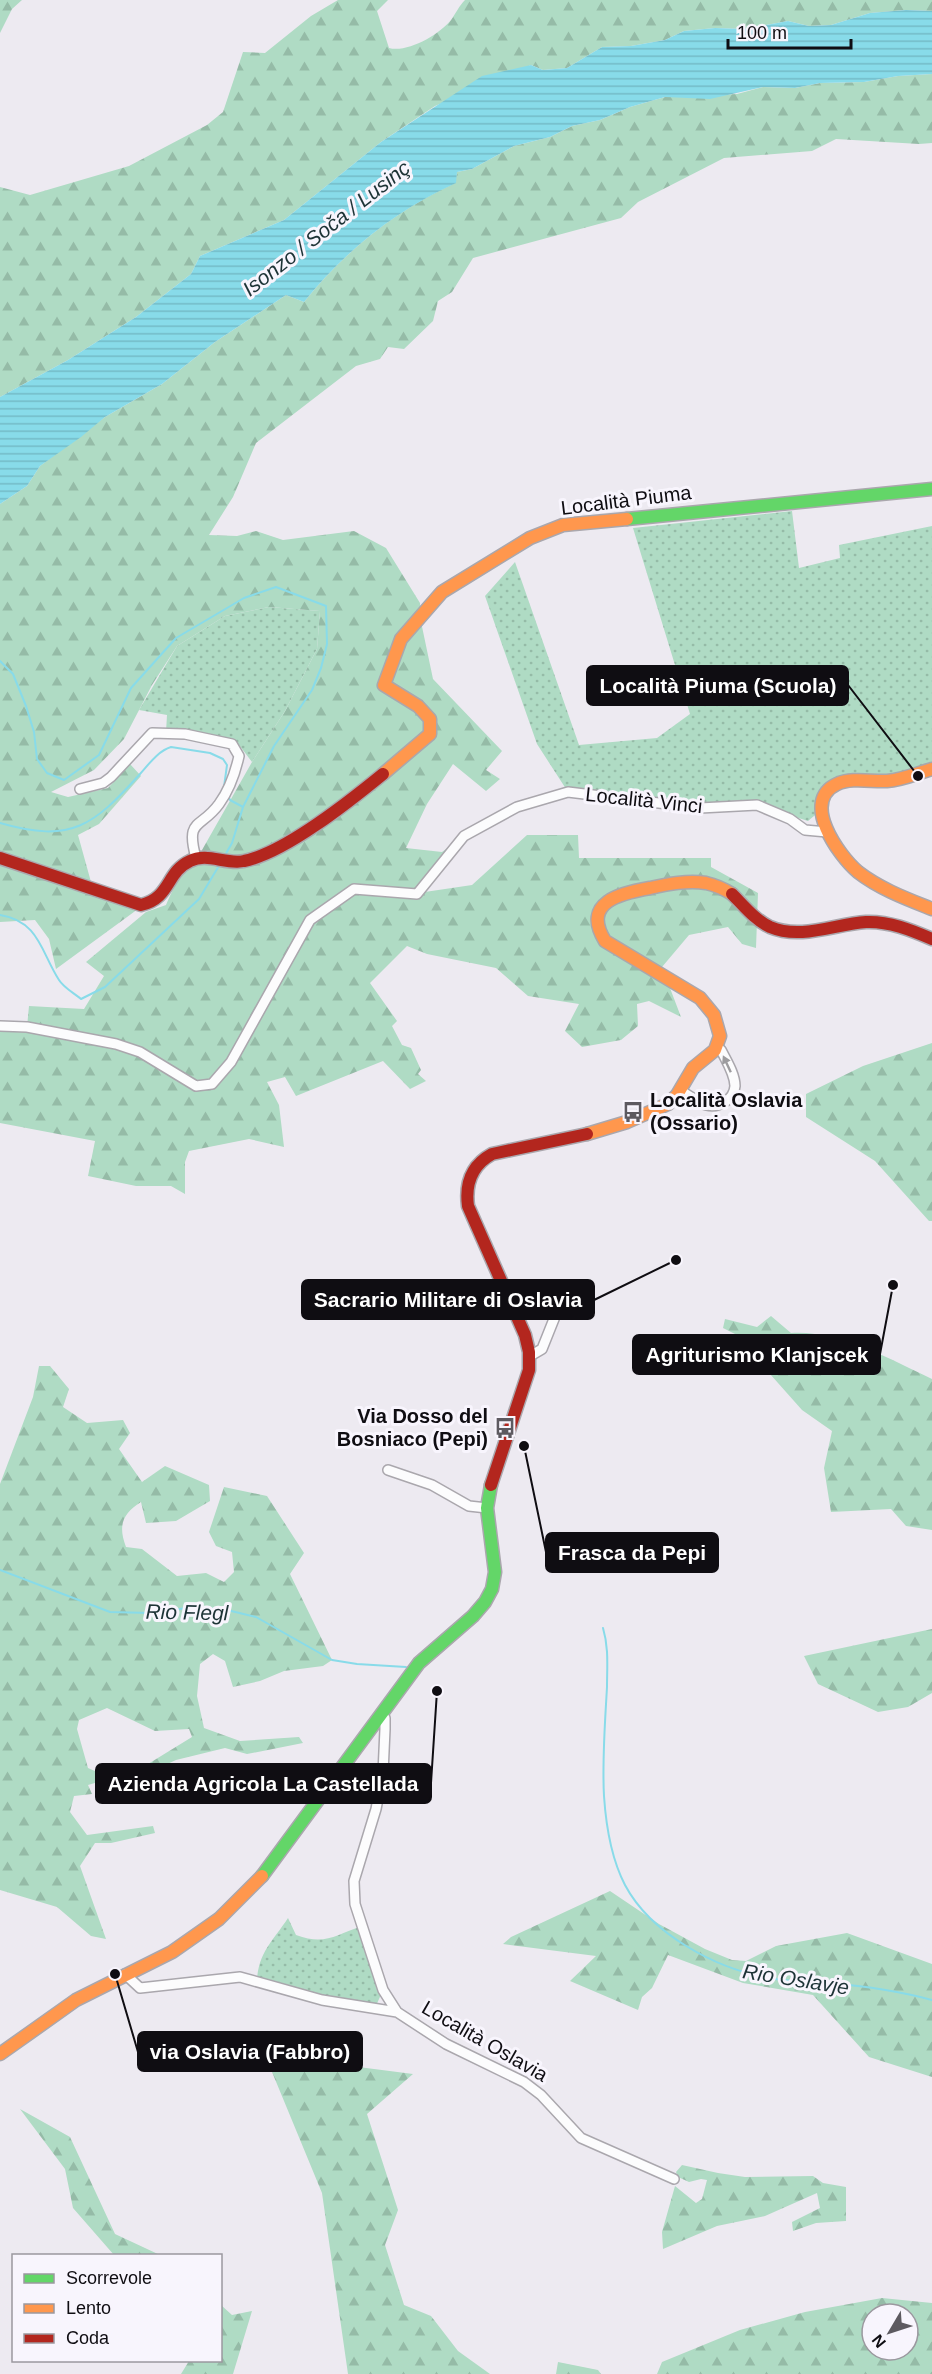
<svg xmlns="http://www.w3.org/2000/svg" width="932" height="2374" font-family="Helvetica,sans-serif">
	<defs>
		<pattern id="grass-dots" width="8" height="8" patternUnits="userSpaceOnUse" patternTransform="scale(1.5)"><rect width="8" height="8" fill="#afdbc4"/><path d="M2 2h.1M6 6h.1" fill="none" stroke="#95bba7" stroke-width="1.8" stroke-linecap="round"/></pattern>
		<pattern id="forest-firs" width="22" height="20" patternUnits="userSpaceOnUse" patternTransform="scale(1.5)"><rect width="22" height="20" fill="#afdbc4"/><path d="M5 1l3.5 6h-7zM16 11l3.5 6h-7z" fill="#95bba7"/></pattern>
		<pattern id="water-rules" width="6" height="5" patternUnits="userSpaceOnUse" patternTransform="scale(1.5)"><rect width="6" height="5" fill="#88dbe9"/><path d="M0 2.5h6" fill="none" stroke="#74bbc7"/></pattern>
	</defs>
	<rect width="100%" height="100%" fill="#edeaf1"/>
	<path fill="url(#grass-dots)" d="M792,511l7,57 41,-10 -1,-13 93,-19v243l-96,15 -16,27 -12,10 -51,-16 -35,3 -154,-16 -31,-48 -52,-148 30,-34 64,183 78,-7 33,-24 -57,-186z
		M269,607l51,4 -3,38 -32,62 -33,51 -16,-21 -47,-11 -23,2 1,-17 -28,-5 38,-64 48,-30z
		M288,1918l8,17c29,11 39,0 66,-9l21,64 -8,18 -118,-26c1,-30 16,-41 31,-64z"/>
	<path fill="url(#forest-firs)" fill-rule="evenodd" d="M0,0h22l-10,9 -12,24z
		M338,0h50l-11,11 12,37c18,5 50,-13 62,-28 5,-7 8,-14 14,-20h467v11l-26,-1 -36,3 -39,12 -22,1 -21,-5 -44,8 -29,-1 -31,3 -19,9 -34,6 -29,1 -35,21 -24,2 -12,-5 -96,41 -54,36 -97,78 -84,36 -9,18 -55,43 -68,43 -68,37v-210l30,8 99,-29 78,-41 16,-13 20,-60 22,1 46,-37z
		M932,74v69l-13,1 -83,-5 -24,12 -88,7 -86,44 -17,16 -148,40 -21,34 -14,9 -5,20 -29,28 -16,-2 -8,12 -24,7 -100,77 -23,54 -24,38 28,1 19,-5 27,9 71,-9 32,17 34,55v14l13,62 69,72 -16,19 14,9 -14,12 -33,-27 -26,40 -21,44 36,4 22,-16 -46,57 54,-8 55,-50h51l1,23h132v9l47,26 -2,55 -14,-4 -14,-17 -39,8 -27,32 19,50 -32,-16 -12,3 1,22 -17,14 -39,7 -17,-16 14,-27 -51,-8 -32,-28 -69,-14 -20,-8 -37,37 27,38 -5,5 10,19 9,3 10,22 -3,4 8,7 -16,8 -27,-28 -87,35 -11,-19 -18,5 12,23 5,42 -35,-8 -60,12 -4,11v32l-14,-8h-35l-48,-10 7,-35 -95,-18v-93l45,3 -18,-6 2,-21 55,3 20,-33 -18,-14 60,-50 20,-7c9,-21 16,-34 37,-45l-1,-10 50,-88 33,-51 32,-62 3,-38 -51,-4 -44,9 -48,30 -25,39 -28,54 -30,31 -43,22 17,5 40,-9 22,-24 11,12 -42,48 -21,11 13,47 -91,-29v-349l27,-18 13,-20 65,-49 57,-33 53,-42 71,-47 18,7c41,-51 92,-92 151,-119l2,-11 15,-3 42,-23 36,-9 22,-11 28,-6 30,-13 35,-10 72,-3 26,-7 32,1 25,-5 44,-1 34,-6z
		M0,864l138,45 -82,60 -7,-30 -14,-19 -35,2z
		M932,1043v178h-3l-54,-60 -69,-44v-23l57,-28z
		M771,1316l20,17c47,-3 99,26 141,46v151l-26,-4 -15,-17 -60,3 -7,-44 8,-37 -30,-21 -32,-36 -36,-16 7,-21 -18,-9 2,-9 32,8z
		M39,1366h11l19,23 -6,18 24,16 36,-3 7,13 -11,16 23,33 23,-16 44,19 1,16 -34,20 -30,2 -5,-21c-19,12 -23,24 -15,45l16,2 35,27 29,-3 18,9 10,-10 -2,-20 -16,-6 -7,-14 15,-45 43,9 37,57 -14,21 42,86 -9,6 -39,5 -24,10 -27,6 -8,-26 -12,-7 -13,10 -3,32 7,32 36,13 59,-4 4,6 -56,11 -22,-6 -49,12 -26,12 -2,-8 44,-27 -3,-8 -34,2 -48,-23 -28,12 -2,9 11,39 16,7 1,5 -17,5 4,9 -18,2 -4,16 17,23 66,-9 2,7 -44,10h-16l-15,23 26,73 -15,-3 -34,-29 -57,-17v-406l33,-87z
		M932,1629v64l-24,14 -30,5 -60,-28 -14,-28z
		M610,1891l49,33 46,25 27,11 14,1 30,-15 71,-13 85,31v113l-63,-20 -56,-62 -70,-12 -75,-28 -16,33 -10,9 -4,13 -68,-29 26,-25 -93,-12 8,-7z
		M265,2055l148,19 -46,40 31,96 -13,35 19,60 27,11 27,35 32,23h-142l-26,-181z
		M20,2109l50,28 45,97 45,21h-46l-41,-47 -8,-39z
		M682,2165l36,8 27,4 68,-1 10,7 23,4v34l-30,2 -23,8 -1,-9 28,-14 -3,-15 -52,23 -48,10 -54,23 -1,-17 13,-46 21,17 6,-4 5,-19 -6,-1 -12,3 -11,-5 -2,-5z
		M882,2298l50,5v71h-275l5,-12 78,-32 65,-18zM872,2314h36v36h-36z
		M221,2305l11,10 20,-4 -19,63h-52l8,-13 31,-1z
		M558,2362l40,8 3,4h-45z"/>
	<path fill="url(#water-rules)" d="M906,10l26,1v63l-34,2 -34,6 -44,1 -25,5 -32,-1 -53,12 -45,-2 -35,10 -30,13 -28,6 -22,11 -36,9 -42,23 -15,3 -1,11c-60,27 -111,68 -152,119l-18,-7 -71,47 -53,42 -57,33 -24,20 -41,29 -13,20 -27,18v-107l68,-37 68,-43 55,-43 9,-18 84,-36 97,-78 101,-66 49,-11 12,5 24,-2 35,-21 29,-1 34,-6 19,-9 31,-3 29,1 44,-8 21,5 22,-1 39,-12z"/>
	<g fill="none" stroke-linecap="round" stroke-linejoin="round">
		<path stroke="#88dbe9" stroke-width="2" d="M0,661l13,13 13,32 8,26 3,27 10,14 17,7 35,-25 32,-67 45,-50 68,-40 32,-11 50,19 1,38 -6,24 -9,22 -38,56 -31,61 -11,36 -8,14
			M228,795l2,5 13,7
			M0,823c72,21 94,2 140,-49 9,-10 18,-23 31,-27l39,6 13,6 4,6 -3,22
			M0,915c39,6 41,37 59,65 5,8 15,13 22,19l24,-12 94,-88 21,-35
			M0,1570l110,42 40,1 37,-5 36,1 33,8 76,43 25,4 49,3
			M603,1628c6,20 4,39 4,59 -2,36 -5,73 -3,109 2,30 7,62 21,89 26,49 91,84 145,93 19,4 39,3 59,5 34,3 70,8 103,17"/>
		<defs>
			<path id="street" d="M80,789l23,-6 8,-6 41,-44 33,1 47,10 7,12c-4,18 -9,33 -20,48 -18,25 -34,14 -23,54
				M0,1026l27,1 89,17 24,8 56,34 16,-2 19,-22 79,-142 44,-31 63,5 47,-58 53,-29 51,-15 132,16 57,-3 33,14 15,11 22,2
				M681,1091c8,4 17,12 25,14 13,3 28,-5 29,-19 0,-12 -9,-26 -14,-36l-4,-3
				M562,1302l21,9
				M530,1356l12,-7 22,-55
				M388,1470l44,15 37,21 18,2
				M381,1714l4,4v11l-2,44 -7,36 -22,72 1,23 28,86 14,22
				M125,1974l15,14 100,-11 82,23 75,12 49,32 78,38 17,13 40,43 93,41"/>
			<path id="fast" d="M627,519l305,-30
				M262,1876l157,-213 54,-47 12,-14 7,-13 3,-17 -8,-64 4,-23"/>
			<path id="slow" d="M932,769c-14,4 -30,11 -45,12 -15,1 -35,-4 -50,3 -37,17 1,71 21,88 22,17 49,27 74,37
				M383,774l47,-40v-15l-12,-13 -34,-21 17,-46 41,-47 88,-54 33,-13 64,-6
				M587,1134l40,-12 41,-18 9,-9 16,-27 22,-18 5,-14 -6,-21 -14,-17 -95,-57c-24,-39 16,-48 45,-53 18,-4 38,-8 56,-5 9,2 18,6 26,11
				M0,2054l76,-54 96,-48 47,-33 43,-43"/>
			<path id="jam" d="M0,858l141,47c30,-7 25,-33 49,-44 17,-9 36,4 54,0 41,-8 106,-60 139,-87
				M732,894c12,12 23,26 38,33 31,13 65,-3 96,-5 23,-1 45,8 66,17
				M491,1485l38,-115v-18l-4,-17 -57,-129c-3,-23 4,-41 24,-52l95,-20"/>
		</defs>
		<use href="#street" stroke="#aaa7ad" stroke-width="12"/>
		<use href="#fast" stroke="#aaa7ad" stroke-width="15"/>
		<use href="#slow" stroke="#aaa7ad" stroke-width="15"/>
		<use href="#jam" stroke="#aaa7ad" stroke-width="15"/>
		<use href="#street" stroke="#fcfcfd" stroke-width="9"/>
		<use href="#fast" stroke="#63d668" stroke-width="12"/>
		<use href="#slow" stroke="#ff974d" stroke-width="12"/>
		<use href="#jam" stroke="#b3261e" stroke-width="12"/>
	</g>
	<defs><path id="oneway-solid" d="M-6-.8H1V-3.2L6.5 0L1 3.2V.8H-6Z" transform="scale(1.5)"/></defs>
	<use fill="#9d9c9f" href="#oneway-solid" transform="translate(727 1064) rotate(-115)"/>
	<defs>
		<symbol id="bus-bare" viewBox="-9 -9 18 18"><path d="M-5-6H5V4H4V6H2V4H-2V6H-4V4H-5ZM-3.5-4V0h7V-4ZM-3.5 1.2v1.5H-2V1.2ZM2 1.2v1.5H3.5V1.2Z" fill="#5d5a60" stroke="#f8f5fd" stroke-width="2.5" paint-order="stroke"/></symbol>
	</defs>
	<g fill-rule="evenodd">
		<use href="#bus-bare" x="618" y="1097" width="30" height="30"/>
		<use href="#bus-bare" x="490" y="1413" width="30" height="30"/>
	</g>
	<g text-anchor="middle" dominant-baseline="central" stroke-width="6" stroke-linejoin="round" paint-order="stroke">
		<g font-size="20" fill="#0f0d12" stroke="#f8f5fd">
			<text transform="translate(626 500) rotate(-7)">Località Piuma</text>
			<text transform="translate(644 800) rotate(6)">Località Vinci</text>
			<text transform="translate(485 2041) rotate(30)">Località Oslavia</text>
		</g>
		<g font-size="20" font-weight="bold" fill="#0f0d12" stroke="#f8f5fd" text-anchor="start">
			<text x="650" y="1100">Località Oslavia<tspan x="650" dy="23">(Ossario)</tspan></text>
			<text x="488" y="1416" text-anchor="end">Via Dosso del<tspan x="488" dy="23">Bosniaco (Pepi)</tspan></text>
		</g>
		<g font-size="21" font-style="italic" fill="#1d3336" stroke="#f8f5fd">
			<text transform="translate(326 228) rotate(-38)">Isonzo / Soča / Lusinç</text>
			<text transform="translate(187 1612) rotate(1)">Rio Flegl</text>
			<text transform="translate(796 1979) rotate(9)">Rio Oslavje</text>
		</g>
	</g>
	<path fill="none" stroke="#0f0d12" stroke-width="2" d="M918 776L848 685M676 1260L594 1300M893 1285L880 1354M524 1446L546 1552M437 1691L431 1783M115 1974L138 2052"/>
	<g fill="#0f0d12" stroke="#f8f5fd" stroke-width="2">
		<circle cx="918" cy="776" r="6"/>
		<circle cx="676" cy="1260" r="6"/>
		<circle cx="893" cy="1285" r="6"/>
		<circle cx="524" cy="1446" r="6"/>
		<circle cx="437" cy="1691" r="6"/>
		<circle cx="115" cy="1974" r="6"/>
	</g>
	<g fill="#0f0d12" stroke="#0f0d12" stroke-width="2">
		<rect x="587" y="666" width="261" height="39" rx="6"/>
		<rect x="302" y="1280" width="292" height="39" rx="6"/>
		<rect x="633" y="1335" width="247" height="39" rx="6"/>
		<rect x="546" y="1533" width="172" height="39" rx="6"/>
		<rect x="96" y="1764" width="335" height="39" rx="6"/>
		<rect x="138" y="2032" width="224" height="39" rx="6"/>
	</g>
	<g font-size="21" text-anchor="middle" font-weight="bold" fill="#fff">
		<text x="718" y="693">Località Piuma (Scuola)</text>
		<text x="448" y="1307">Sacrario Militare di Oslavia</text>
		<text x="757" y="1362">Agriturismo Klanjscek</text>
		<text x="632" y="1560">Frasca da Pepi</text>
		<text x="263" y="1791">Azienda Agricola La Castellada</text>
		<text x="250" y="2059">via Oslavia (Fabbro)</text>
	</g>
	<rect x="12" y="2254" width="210" height="108" fill="#f8f5fd" stroke="#9b989f" stroke-width="1.5"/>
	<rect x="24" y="2274" width="30" height="9" fill="#63d668" stroke="#9b989f" stroke-width="1.5"/>
	<text x="66" y="2284" font-size="18" fill="#0f0d12">Scorrevole</text>
	<rect x="24" y="2304" width="30" height="9" fill="#ff974d" stroke="#9b989f" stroke-width="1.5"/>
	<text x="66" y="2314" font-size="18" fill="#0f0d12">Lento</text>
	<rect x="24" y="2334" width="30" height="9" fill="#b3261e" stroke="#9b989f" stroke-width="1.5"/>
	<text x="66" y="2344" font-size="18" fill="#0f0d12">Coda</text>
	<g transform="translate(890 2332) rotate(231)"><circle r="28" fill="#f8f5fd" stroke="#9b989f" stroke-width="1.5"/>
	<path d="M0-4.5L10 22L0 15L-10 22Z" fill="#5d5a60"/>
	<text y="-9" font-size="16" font-weight="bold" text-anchor="middle" fill="#0f0d12">N</text>
	</g>
	<path d="M728 39v9h123v-9" fill="none" stroke="#0f0d12" stroke-width="3"/>
	<text x="737" y="39" font-size="18" fill="#0f0d12" stroke="#f8f5fd" stroke-width="4.5" paint-order="stroke">100 m</text>
</svg>
